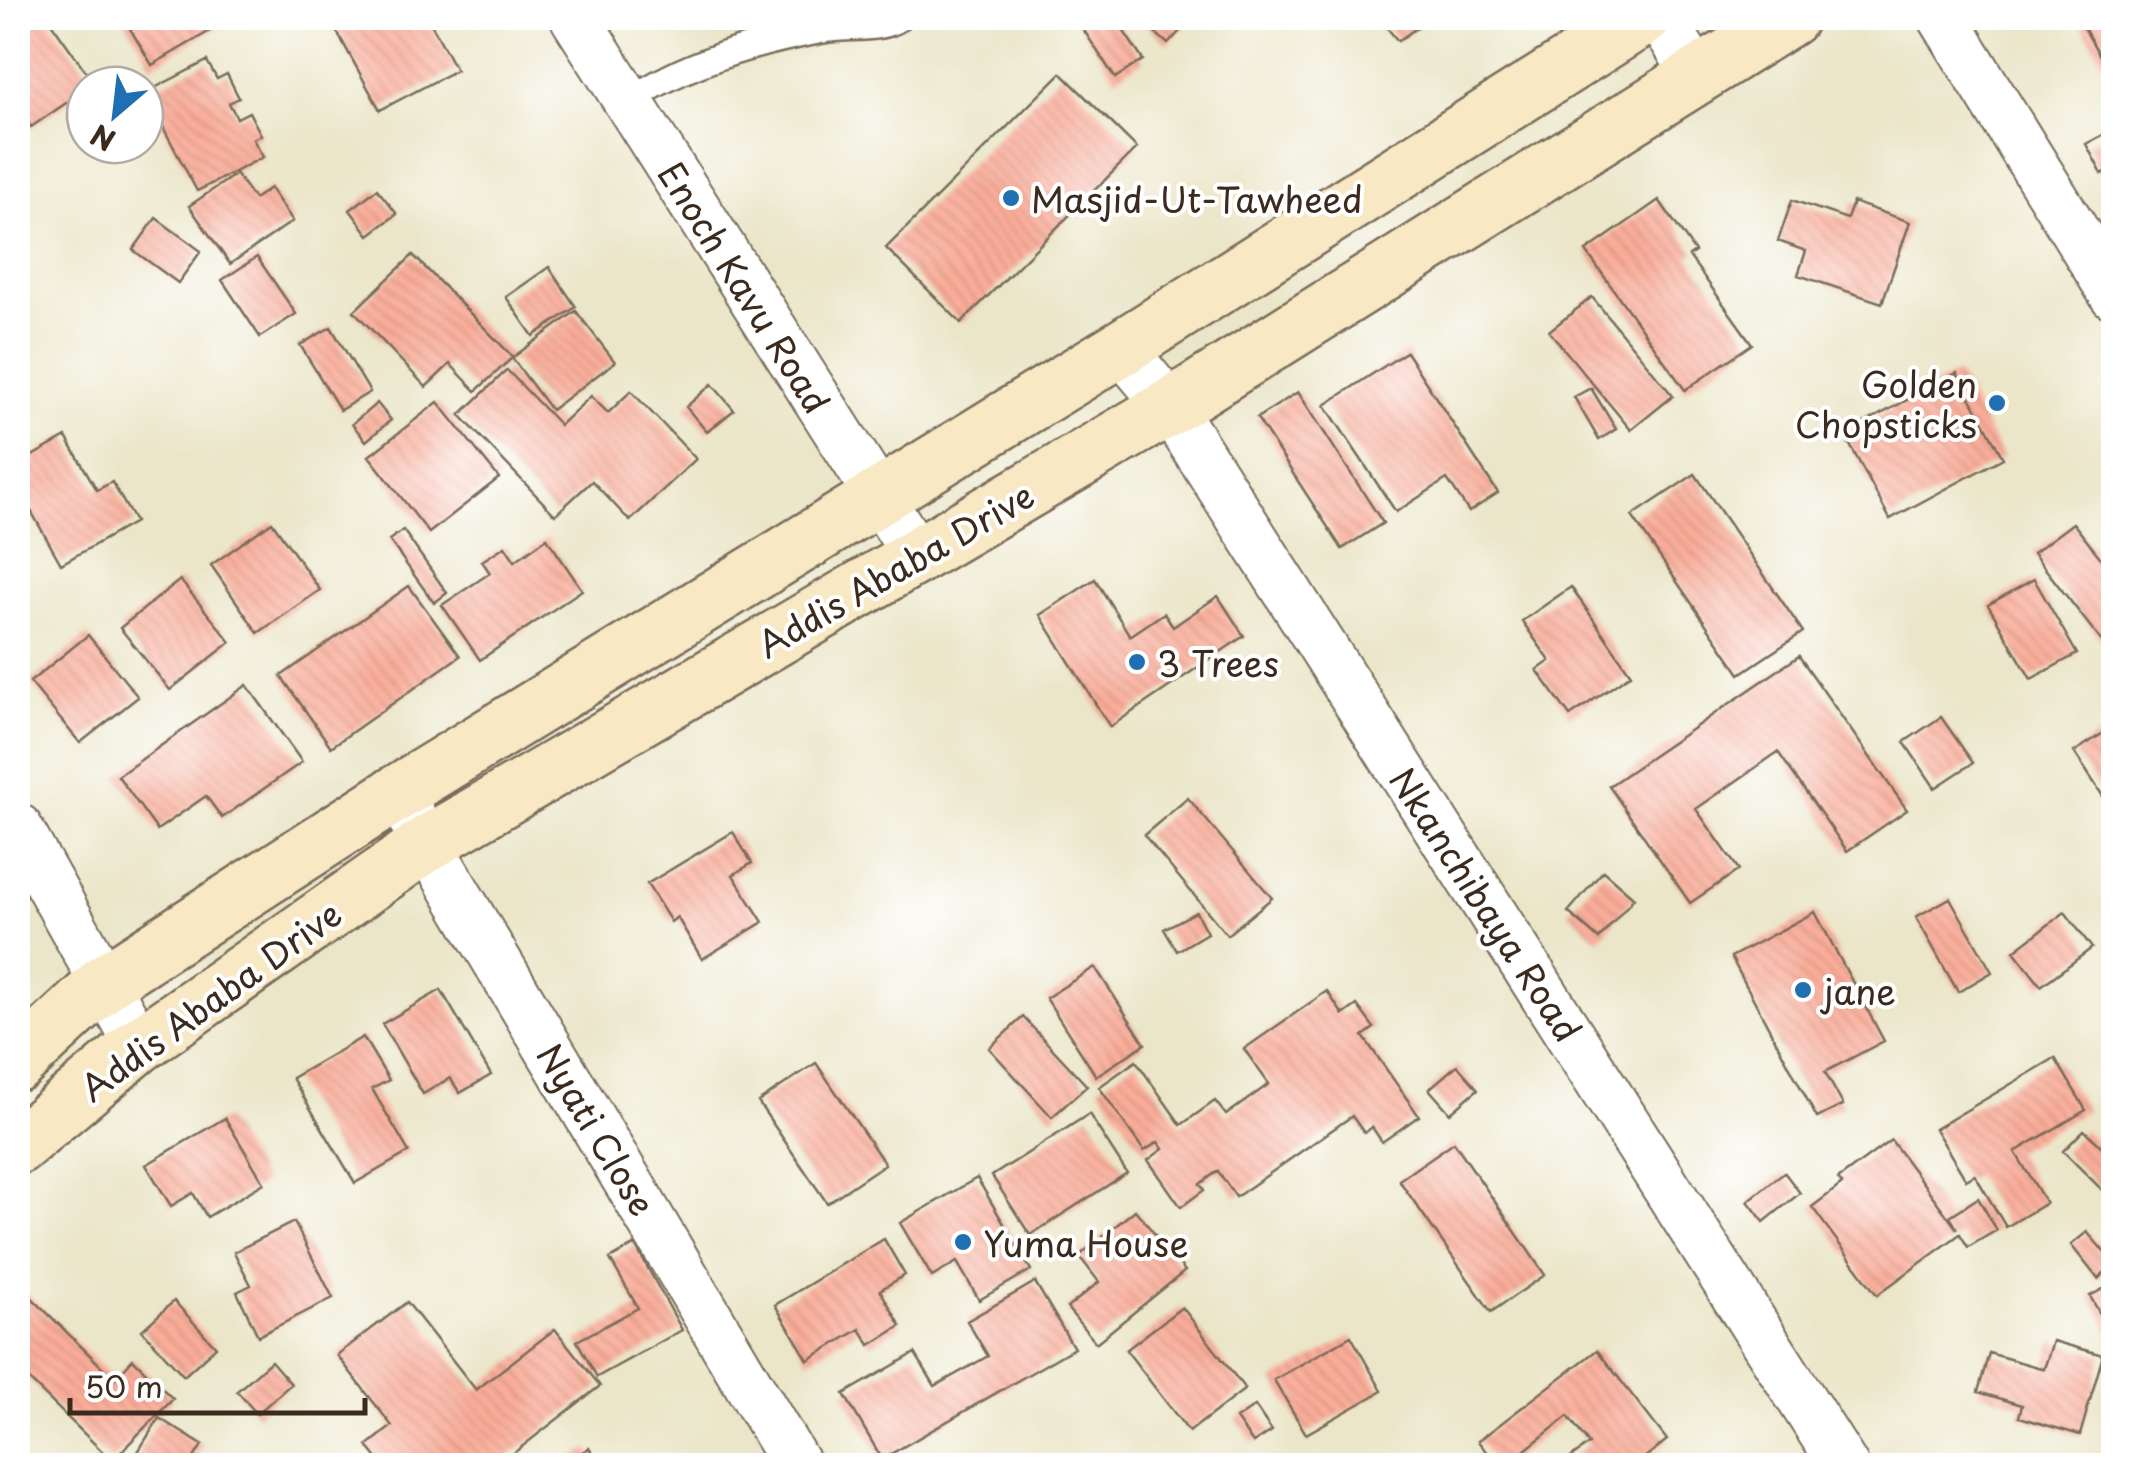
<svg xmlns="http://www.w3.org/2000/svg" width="2131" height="1483" font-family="'Playpen Sans',sans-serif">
	<defs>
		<pattern id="building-back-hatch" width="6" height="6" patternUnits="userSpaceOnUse" patternTransform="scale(2.5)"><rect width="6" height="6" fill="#faad9a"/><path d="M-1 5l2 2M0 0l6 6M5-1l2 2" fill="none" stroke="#d79584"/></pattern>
	</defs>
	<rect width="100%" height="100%" fill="#fff"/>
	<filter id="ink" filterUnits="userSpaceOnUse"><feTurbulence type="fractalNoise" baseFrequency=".01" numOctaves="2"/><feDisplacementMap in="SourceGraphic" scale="20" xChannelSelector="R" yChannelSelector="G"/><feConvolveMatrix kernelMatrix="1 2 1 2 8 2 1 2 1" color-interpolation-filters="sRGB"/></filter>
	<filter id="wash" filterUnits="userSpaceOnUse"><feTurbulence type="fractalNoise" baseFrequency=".0048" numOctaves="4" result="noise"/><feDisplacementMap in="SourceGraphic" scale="40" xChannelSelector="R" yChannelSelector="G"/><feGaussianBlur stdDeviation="2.25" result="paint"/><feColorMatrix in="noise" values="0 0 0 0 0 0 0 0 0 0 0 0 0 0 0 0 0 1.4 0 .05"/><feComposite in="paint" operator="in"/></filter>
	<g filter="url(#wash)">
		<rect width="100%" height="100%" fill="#ebe6c9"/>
		<g id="blocks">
			<path fill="url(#building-back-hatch)" d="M31,18h17l46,65 -9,2v5l-54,37 -13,-19v-81z
				M127,18h105l-80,47 -28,-46z
				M355,18h73l28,52 -76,40 -45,-82z
				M1088,18h27l28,42 -28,18 -36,-55z
				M1139,18h53l-24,26z
				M1379,18h51l-32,23z
				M2078,18h36v62z
				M207,61l10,18 10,-5 12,24 -10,5 8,15 12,-6 12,23 -8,4 10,18 -66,34 -52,-98z
				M1061,73l76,75 -176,175 -75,-75z
				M2114,129v38l-12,7 -16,-30z
				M236,174l18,25 16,-11 23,33 -63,43 -41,-58z
				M377,189l20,25 -28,21 -19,-25z
				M1659,200l36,52 -6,4 63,88 -67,46 -99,-139z
				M1792,200l55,19 6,-17 57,20 -28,81 -84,-28 8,-24 -28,-10z
				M156,218l45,33 -23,32 -45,-33z
				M413,255l100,102 -37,34 -26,-27 -24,23 -72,-76z
				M257,257l39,57 -36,23 -38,-57z
				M549,267l27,40 -43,29 -27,-39z
				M1592,297l81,99 -42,34 -82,-99z
				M576,311l39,51 -64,48 -39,-52z
				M331,327l39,65 -30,18 -40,-65z
				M1406,352l92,141 -29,19 -22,-33 -51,33 -71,-107z
				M507,370l53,55 31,-29 17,17 23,-22 65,68 -66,62 -38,-40 -37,34 -95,-100z
				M1957,373l46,85 -113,61 -46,-85z
				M712,384l22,26 -27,22 -21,-25z
				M1591,388l25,41 -17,11 -25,-43z
				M1298,392l85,131 -41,26 -85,-131z
				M438,402l61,76 -70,55 -60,-77z
				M377,403l14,17 -25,21 -14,-17z
				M66,437l31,53 15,-8 23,40 -74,42 -43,-76v-24z
				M1695,474l108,158 -63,42 -108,-158z
				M272,522l48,68 -62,43 -47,-68z
				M2073,523l41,52v82l-81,-104z
				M403,530l44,63 -13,10 -45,-63z
				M547,538l35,52 -102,70 -38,-55 48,-32 -8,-12 23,-15 10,15z
				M1095,579l35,57 34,-23 9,14 45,-31 26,40 -134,91 -70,-112z
				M2034,579l43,75 -46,25 -43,-74z
				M180,580l51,62 -61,48 -50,-62z
				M409,586l51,70 -129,91 -50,-71z
				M1571,587l60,87 -61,42 -33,-46 13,-9 -28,-40z
				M88,635l50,62 -58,46 -50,-61z
				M1799,656l108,154 -60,41 -69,-99 -82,57 43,61 -49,33 -81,-117z
				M247,685l55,77 -80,56 -16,-22 -49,34 -39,-54z
				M1941,717l32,46 -38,25 -31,-46z
				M2114,726v87l-40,-61z
				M1188,798l84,100 -45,37 -83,-100z
				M733,832l19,31 -19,12 30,47 -61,37 -25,-42 -6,5 -24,-38z
				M1603,871l31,27 -35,41 -31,-27z
				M1950,898l42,74 -34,20 -42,-75z
				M1196,912l11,21 -30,18 -13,-22z
				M1815,912l69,129 -59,31 18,33 -26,13 -86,-161z
				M2065,912l27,36 -51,38 -27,-35z
				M1095,967l50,77 -49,32 -50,-78z
				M441,990l50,85 -31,18 -10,-15 -27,16 -41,-70z
				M1327,991l16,24 14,-10 17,23 -11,8 56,80 -37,26 -10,-15 -8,6 -12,-17 -116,81 -18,-26 -18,13 4,6 -23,17 -33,-47 15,-11 -5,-7 -14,9 -45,-64 37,-26 45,64 34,-24 11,14 43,-31 -25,-35z
				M1023,1017l64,69 -35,31 -63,-69z
				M363,1037l26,43 -17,9 37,63 -54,31 -63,-105z
				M2055,1058l31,52 -71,42 31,51 -40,24 -31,-52 -9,5 -31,-51z
				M816,1063l69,101 -58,39 -69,-101z
				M1457,1065l21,24 -28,24 -21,-24z
				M1089,1114l38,59 -97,62 -38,-59z
				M225,1118l39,65 -57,34 -14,-24 -22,13 -25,-41z
				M2084,1130l30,28v44l-51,-51z
				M1891,1140l66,89 -7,-13 28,-18 19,32 -29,17 -8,-13 -83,61 -65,-88 30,-23 -4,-5z
				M1454,1142l91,133 -54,37 -92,-132z
				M1784,1172l16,21 -36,29 -16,-21z
				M977,1178l54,92 -52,30 -22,-38 -25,15 -32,-54z
				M1135,1210l50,61 -89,72 -29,-35 32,-26 -20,-26z
				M294,1222l39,76 -75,38 -21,-44 14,-7 -17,-33z
				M2087,1232l27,31 -16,16 -27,-34z
				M884,1239l21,36 -25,15 21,36 -31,19 -10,-16 -52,31 -33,-55z
				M635,1245l47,85 -85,47 -20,-36 61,-33 -28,-49z
				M1035,1282l39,66 -192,111 -38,-65 71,-41 20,33 53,-30 -21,-35z
				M2114,1283v56l-24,-43z
				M22,1288l92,91 19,-20 40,40 -61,62 -94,-92v-77z
				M174,1301l42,46 -32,29 -42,-46z
				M407,1302l69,88 79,-61 45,57 -103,80h-114l-16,-20 25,-20 -55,-71z
				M1182,1307l63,82 -56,43 -63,-82z
				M1351,1336l31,55 -76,43 -32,-54z
				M2053,1341l50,14 -23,80 -61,-18 3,-12 -44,-13 11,-39 55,16z
				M1597,1350l70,90 -33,26h-74l29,-22 -21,-28 -63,50h-8l-19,-25z
				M271,1361l20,23 -34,30 -20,-23z
				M1255,1406l17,25 -19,12 -17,-24z
				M159,1418l43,27 -13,21h-35l-18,-11z
				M589,1448l11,18h-41z"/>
		</g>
	</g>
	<g filter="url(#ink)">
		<use href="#blocks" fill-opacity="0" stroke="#796c5a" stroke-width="2.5"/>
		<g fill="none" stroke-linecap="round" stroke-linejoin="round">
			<defs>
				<path id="service" d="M628,102c57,-40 127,-59 195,-72 23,-5 57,1 76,-12"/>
				<path id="minor" d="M575,18l342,538
					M1661,18l35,56
					M1943,18l171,277
					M1121,348l49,59 674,1059
					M397,793l400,673
					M18,828l121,217"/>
				<path id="secondary" d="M18,1063l88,-82 291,-188 724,-445 522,-330
					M18,1146l121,-101 289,-202 742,-436 620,-389"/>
			</defs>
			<use href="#service" stroke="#796c5a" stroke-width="30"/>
			<use href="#minor" stroke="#796c5a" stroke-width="52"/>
			<use href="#secondary" stroke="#796c5a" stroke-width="60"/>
			<use href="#service" stroke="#fff" stroke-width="25"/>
			<use href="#minor" stroke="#fff" stroke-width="48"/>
			<use href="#secondary" stroke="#f8e8c3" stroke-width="55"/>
		</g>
	</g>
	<g fill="#1f6fb2" stroke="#fff" stroke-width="4">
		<circle cx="1011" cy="198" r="10"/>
		<circle cx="1997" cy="403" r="10"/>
		<circle cx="1137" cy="662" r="10"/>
		<circle cx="1803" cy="990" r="10"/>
		<circle cx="963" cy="1242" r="10"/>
	</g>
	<g text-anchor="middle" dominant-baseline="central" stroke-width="8" stroke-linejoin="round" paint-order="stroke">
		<g font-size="35" fill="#3b2a1e" stroke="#fff" text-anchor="start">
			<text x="1031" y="198">Masjid-Ut-Tawheed</text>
			<text x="1977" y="383" text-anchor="end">Golden<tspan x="1977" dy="40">Chopsticks</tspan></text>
			<text x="1157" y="662">3 Trees</text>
			<text x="1823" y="990">jane</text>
			<text x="983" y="1242">Yuma House</text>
		</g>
		<g font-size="35" fill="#3b2a1e" stroke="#fff">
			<text transform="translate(745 287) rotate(58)">Enoch Kavu Road</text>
			<text transform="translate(895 569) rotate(-30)">Addis Ababa Drive</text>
			<text transform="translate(1486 904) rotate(57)">Nkanchibaya Road</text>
			<text transform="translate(210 1000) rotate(-36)">Addis Ababa Drive</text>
			<text transform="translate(597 1129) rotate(59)">Nyati Close</text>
		</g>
	</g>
	<rect width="2131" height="1483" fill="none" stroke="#fff" stroke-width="60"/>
	<g transform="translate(115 115) rotate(208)"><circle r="48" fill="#ffffff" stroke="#b1aaa5" stroke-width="2.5"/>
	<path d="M0-8L18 38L0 25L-18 38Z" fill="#1f6fb2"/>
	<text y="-15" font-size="28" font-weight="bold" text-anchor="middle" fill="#3b2a1e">N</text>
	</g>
	<path d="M70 1398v15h295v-15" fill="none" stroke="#3b2a1e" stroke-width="5"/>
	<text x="85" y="1398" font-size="30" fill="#3b2a1e" stroke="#ffffff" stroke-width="8" paint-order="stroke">50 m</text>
</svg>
